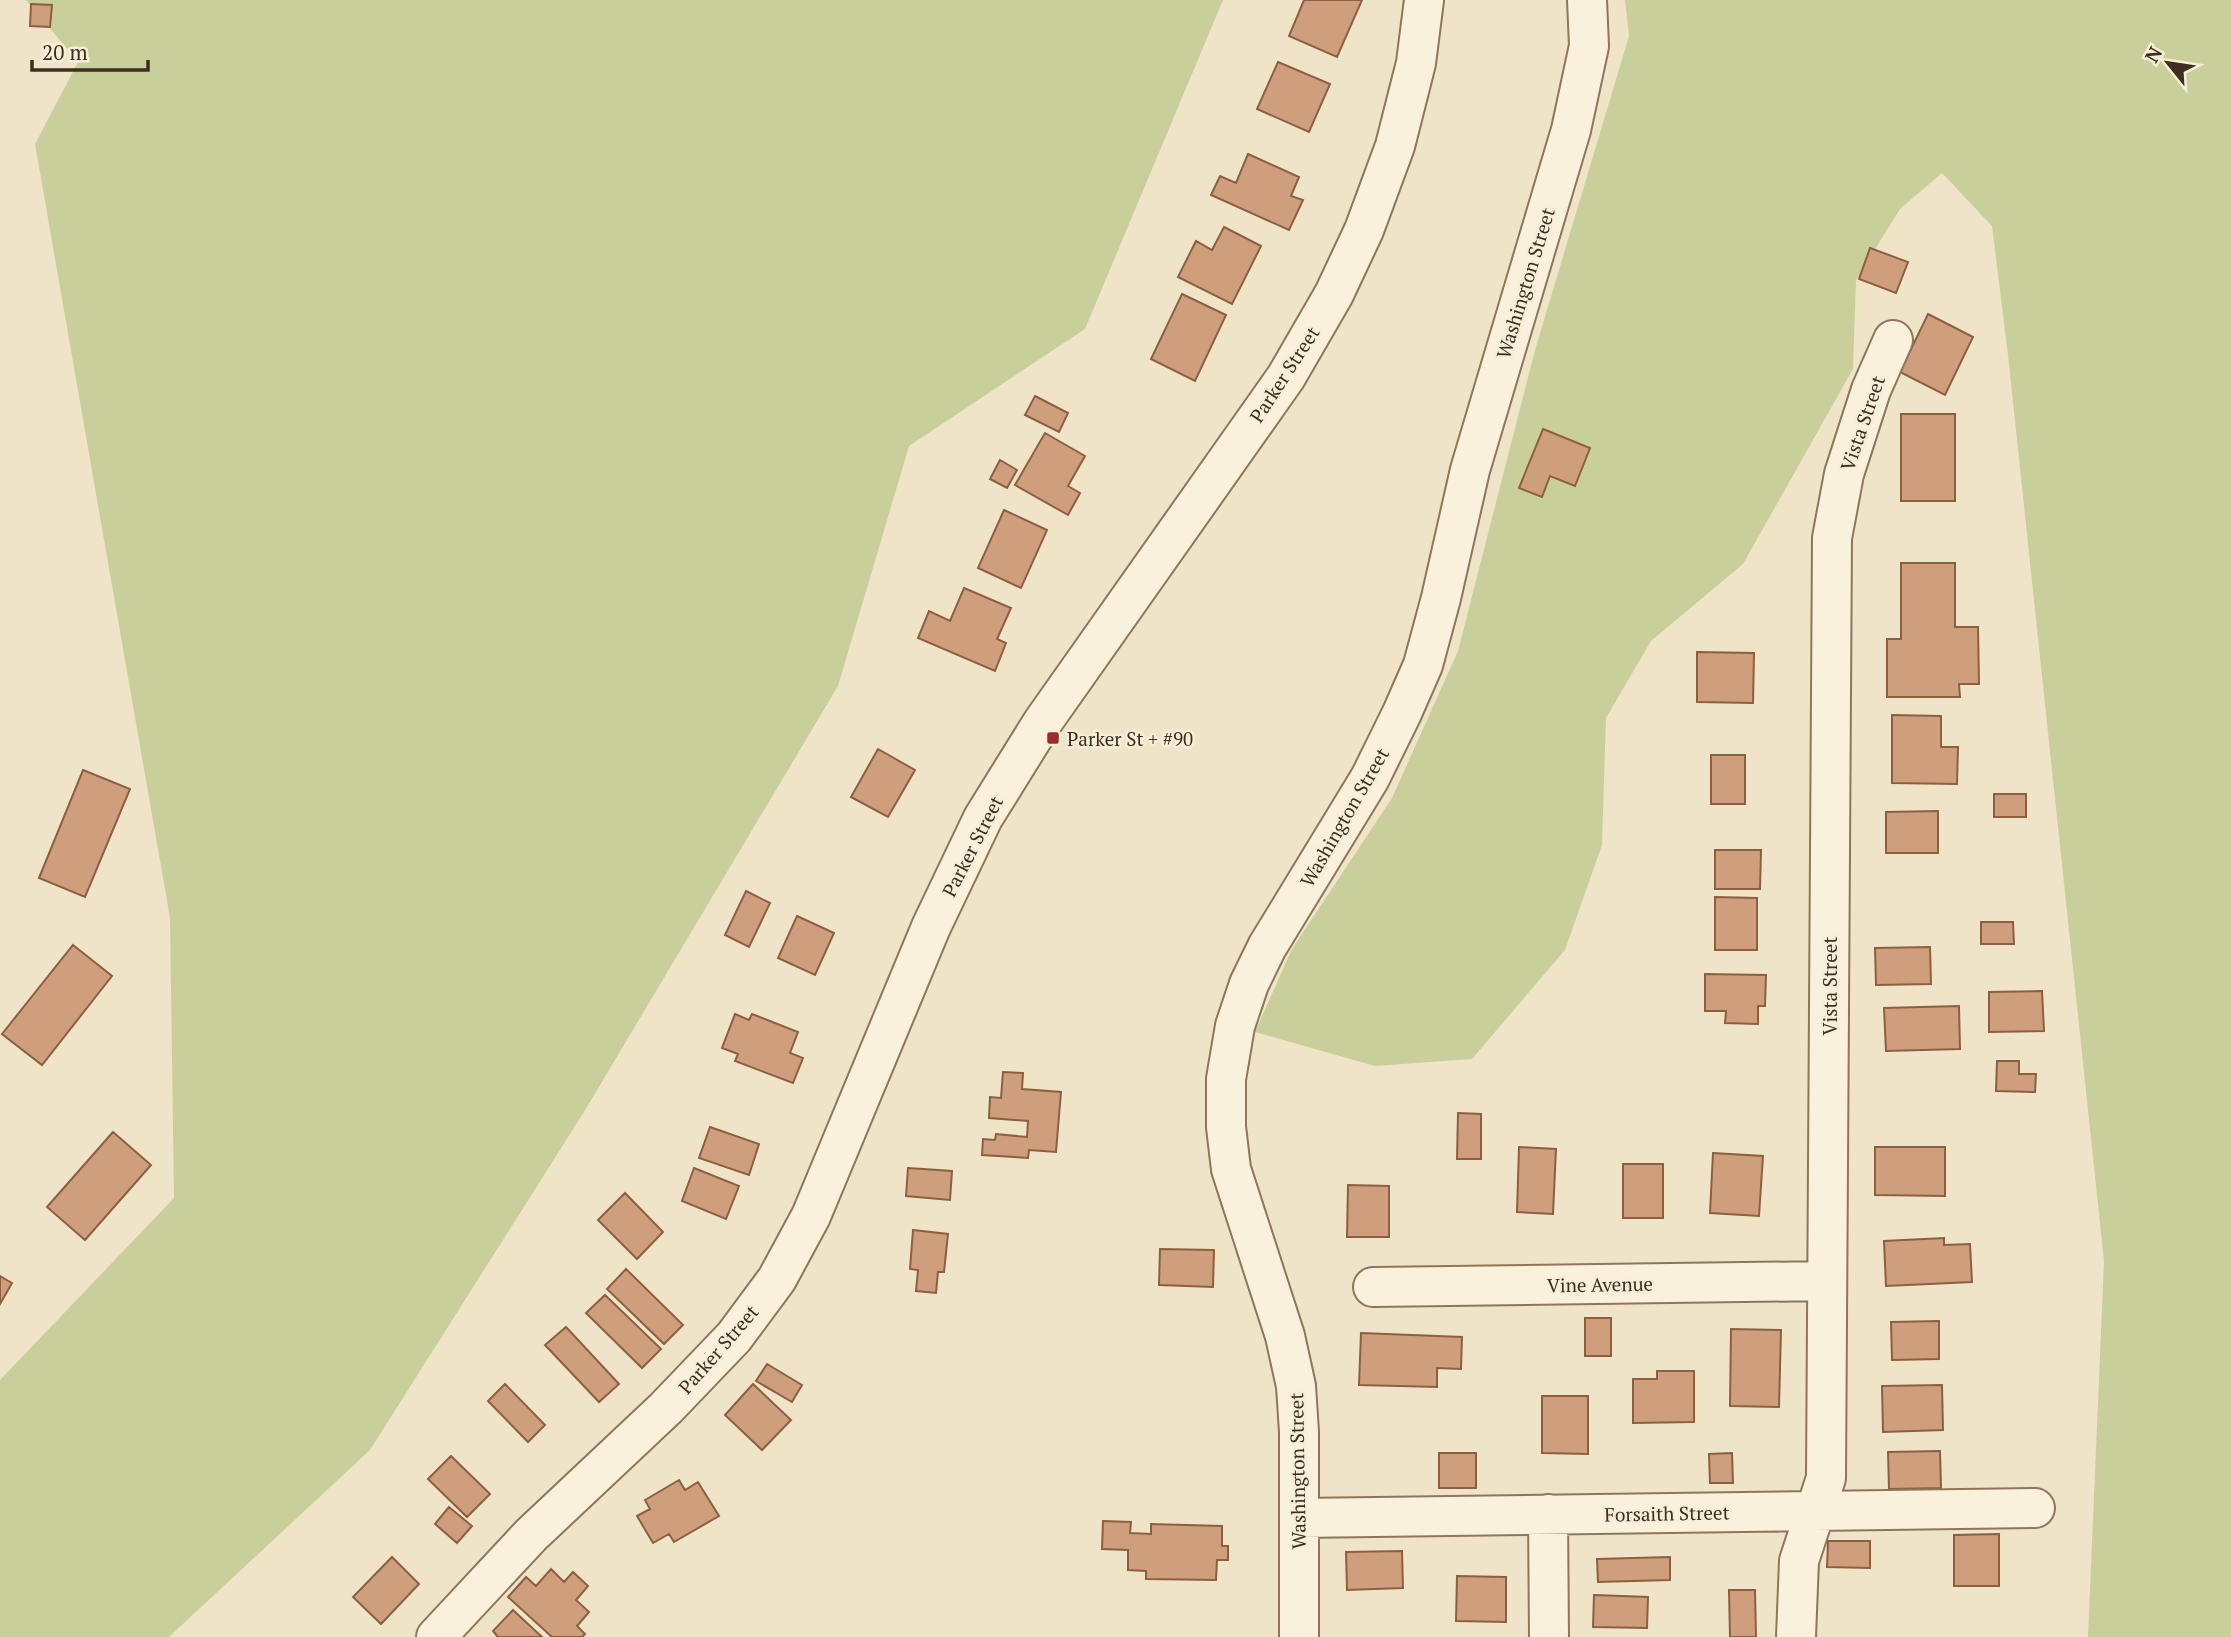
<svg xmlns="http://www.w3.org/2000/svg" width="2231" height="1637" font-family="'PT Serif',serif">
	<rect width="100%" height="100%" fill="#f0e4c8"/>
	<path fill="#c9cf9b" d="M26,0h1197l-138,329 -176,117 -71,240 -254,426 -214,338 -201,187h-169v-257l174,-182 -4,-280 -135,-774 43,-82z
		M1625,0h606v1637h-143l16,-376 -96,-906 -16,-129 -50,-53 -42,36 -44,71 -3,89 -110,195 -92,77 -45,77 -4,127 -37,105 -93,109 -97,7 -120,-34 37,-83 100,-151 66,-147 77,-301 94,-314z"/>
	<path fill="#cf9f7d" stroke="#8d5f41" stroke-width="2" d="M1304,0h58l-25,57 -48,-21z
		M31,4l21,1 -2,22 -20,-1z
		M1278,62l52,22 -21,48 -52,-23z
		M1248,154l51,23 -8,19 12,4 -14,30 -78,-35 9,-19 16,7z
		M1224,227l37,19 -29,58 -54,-27 18,-36 16,9z
		M1870,248l38,14 -12,31 -37,-14z
		M1182,294l44,21 -31,66 -44,-22z
		M1928,314l45,23 -28,58 -45,-23z
		M1035,396l33,17 -9,19 -34,-17z
		M1901,414h54v87h-54z
		M1543,429l47,19 -15,38 -25,-10 -8,21 -23,-9z
		M1045,433l40,23 -17,30 12,7 -12,22 -53,-30z
		M1000,460l17,10 -10,18 -17,-9z
		M1004,510l43,20 -26,58 -43,-20z
		M1901,563h54v64h23l1,57h-20l1,13h-73v-58h14z
		M964,588l47,20 -14,31 9,4 -11,28 -77,-33 11,-27 21,10z
		M1697,652l57,1 -1,50 -56,-1z
		M1892,715l49,1v31h17l-1,37 -65,-1z
		M878,749l37,21 -27,47 -37,-20z
		M1711,755h34v49h-34z
		M83,770l47,19 -45,108 -46,-19z
		M1994,794h32v23h-32z
		M1938,811v42h-52v-41z
		M1715,850h46l-1,39h-45z
		M746,891l24,12 -21,44 -24,-12z
		M1715,897l42,1v52h-42z
		M797,916l37,17 -19,42 -37,-17z
		M1981,922h32l1,22h-33z
		M73,945l39,31 -70,89 -40,-31z
		M1930,947l1,37 -55,1 -1,-37z
		M1705,974l61,1 -1,31h-7v18l-33,-1 1,-12h-21z
		M2042,991l2,40 -55,1v-40z
		M1959,1006l1,43 -74,2 -2,-43z
		M735,1014l14,6 3,-6 46,18 -8,21 13,5 -10,25 -58,-22 3,-7 -16,-6z
		M1997,1061h22v13h17l-1,18 -39,-1z
		M1003,1072l20,1 -1,16 39,3 -5,60 -27,-2 -1,8 -46,-3 1,-16 12,1 1,-6 31,3 1,-16 -39,-3 1,-21 11,1z
		M1458,1113l23,1v45h-24z
		M710,1127l49,17 -10,31 -50,-17z
		M113,1132l38,33 -66,75 -38,-33z
		M1519,1147l37,2 -3,65 -36,-2z
		M1875,1147h70v49l-70,-1z
		M1713,1153l50,3 -4,60 -49,-3z
		M1623,1164h40v54h-40z
		M694,1168l45,18 -13,33 -44,-18z
		M908,1168l44,3 -2,29 -44,-4z
		M1348,1185l41,1v51h-42z
		M625,1193l38,39 -26,27 -39,-39z
		M913,1230l35,4 -4,38h-6l-2,21 -20,-2 2,-21 -8,-1z
		M1944,1238v7l26,-1 2,38 -86,4 -2,-45z
		M1160,1249l54,1 -1,37 -54,-2z
		M626,1269l57,56 -19,19 -57,-55z
		M0,1276l12,7 -12,21z
		M605,1295l56,54 -19,19 -56,-55z
		M1585,1318h26v38h-26z
		M1939,1321v38l-47,1 -1,-38z
		M566,1327l53,57 -20,18 -54,-57z
		M1731,1329l50,1 -2,77 -49,-1z
		M1361,1333l101,4 -1,32 -24,-1v19l-78,-2z
		M767,1364l35,21 -10,17 -36,-21z
		M1657,1371h37v51l-61,1v-44h24z
		M505,1384l40,41 -17,17 -40,-41z
		M753,1384l38,36 -29,30 -37,-35z
		M1942,1385l1,45 -60,2 -1,-46z
		M1542,1396h46v58l-46,-1z
		M1940,1451l1,37 -52,1 -1,-37z
		M1439,1453h37v35h-37z
		M1732,1453l1,30h-23l-1,-29z
		M451,1456l39,38 -23,23 -39,-38z
		M679,1480l6,10 13,-8 21,34 -45,26 -5,-8 -16,9 -16,-27 13,-7 -5,-9z
		M449,1507l23,19 -15,17 -22,-19z
		M1103,1521l28,1 -1,11 21,1v-10l71,2v20h6v14h-11l-1,20 -70,-1v-8l-18,-1v-20l-26,-1z
		M1999,1534v52h-45v-51z
		M1828,1541h42v27l-43,-1z
		M1402,1551l1,37 -56,2 -1,-38z
		M392,1557l27,27 -38,40 -28,-27z
		M1670,1557v23l-72,2 -1,-23z
		M551,1569l13,13 9,-10 15,14 -12,14 13,12 -12,14 8,8 -3,3h-30l-44,-40 18,-20 10,9z
		M1457,1576l49,1v45l-50,-1z
		M1729,1590h26l1,47h-26z
		M1594,1595l54,2 -1,31 -54,-1z
		M513,1610l29,27h-44l-5,-6z"/>
	<g fill="none" stroke-linecap="round" stroke-linejoin="round">
		<defs>
			<path id="minor" d="M1373,1287l454,-6
				M1548,1514l1,123
				M1299,1518l736,-10
				M436,1637l95,-102 135,-127 68,-71 43,-58 34,-63 120,-289 52,-109 59,-95 244,-346 48,-83 30,-64 31,-84 21,-83 8,-63
				M1299,1637v-205l-3,-46 -11,-50 -54,-167 -5,-42v-48l9,-53 14,-42 18,-37 103,-169 32,-65 21,-48 18,-67 29,-128 101,-340 18,-84 -2,-46
				M1796,1637l3,-76 27,-83 6,-940 12,-64 27,-84 22,-50"/>
		</defs>
		<use href="#minor" stroke="#8d765c" stroke-width="42"/>
		<use href="#minor" stroke="#faf1dc" stroke-width="38"/>
	</g>
	<rect fill="#9e2a2b" stroke="#f7eed8" stroke-width="2.5" x="1046" y="731" width="14" height="14" rx="3.5"/>
	<g text-anchor="middle" dominant-baseline="central" stroke-width="5" stroke-linejoin="round" paint-order="stroke">
		<g font-size="19" fill="#3d2e20" stroke="#f7eed8">
			<text transform="translate(1525 283) rotate(-73)">Washington Street</text>
			<text transform="translate(1284 374) rotate(-57)">Parker Street</text>
			<text transform="translate(1862 423) rotate(-71)">Vista Street</text>
			<text transform="translate(1344 817) rotate(-60)">Washington Street</text>
			<text transform="translate(972 846) rotate(-63)">Parker Street</text>
			<text transform="translate(1829 986) rotate(-90)">Vista Street</text>
			<text transform="translate(1600 1284) rotate(-1)">Vine Avenue</text>
			<text transform="translate(718 1349) rotate(-49)">Parker Street</text>
			<text transform="translate(1297 1471) rotate(-91)">Washington Street</text>
			<text transform="translate(1667 1513) rotate(-1)">Forsaith Street</text>
		</g>
		<g font-size="19" fill="#3d2e20" stroke="#f7eed8" text-anchor="start">
			<text x="1067" y="738">Parker St + #90</text>
		</g>
	</g>
	<g transform="translate(2168 63) rotate(300)" stroke="#f7eed8" stroke-width="5" paint-order="stroke">
	<path d="M0-5L12 26L0 18L-12 26Z" fill="#3d2e20"/>
	<text y="-10" font-size="19" font-weight="bold" text-anchor="middle" fill="#3d2e20">N</text>
	</g>
	<path d="M32 60v10h116v-10" fill="none" stroke="#3d2e20" stroke-width="3.5"/>
	<text x="42" y="60" font-size="21" fill="#3d2e20" stroke="#f7eed8" stroke-width="5" paint-order="stroke">20 m</text>
</svg>
